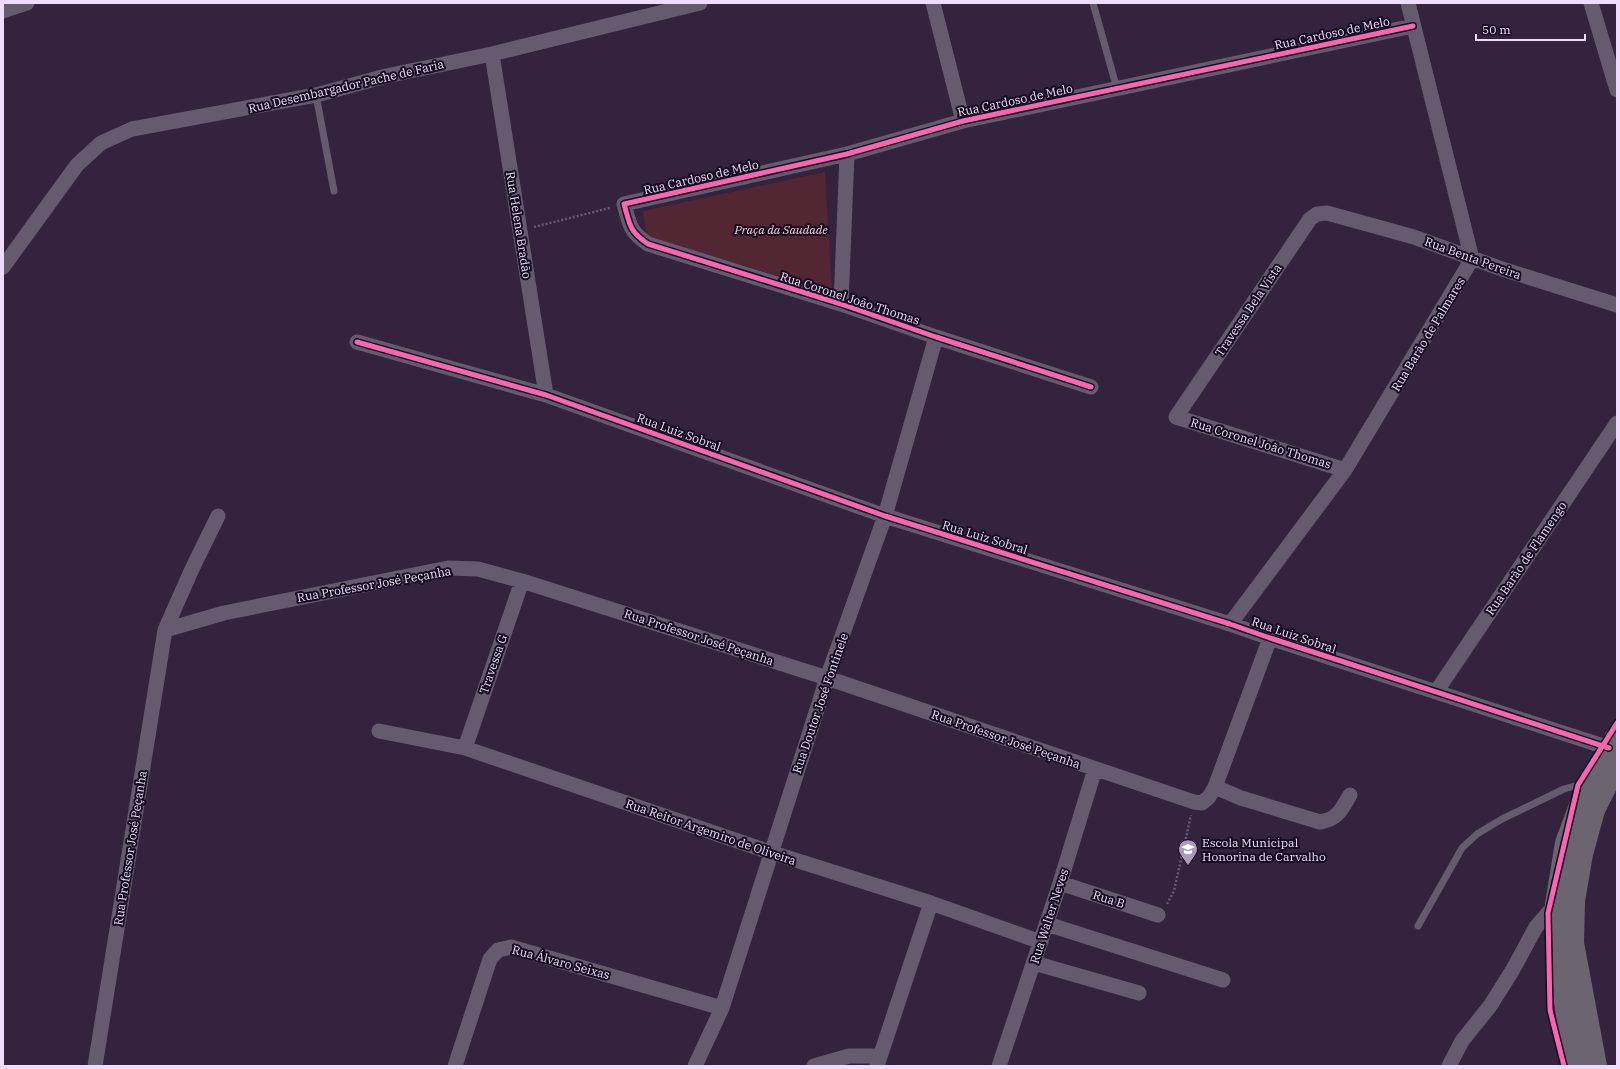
<svg xmlns="http://www.w3.org/2000/svg" width="1620" height="1069" font-family="'IBM Plex Serif',serif">
	<rect width="100%" height="100%" fill="#33233e"/>
	<path fill="#532633" d="M825,172l7,119 -185,-53 -4,-27z"/>
	<g fill="none" stroke-linecap="round" stroke-linejoin="round">
		<path stroke="#675b71" stroke-width="2.5" stroke-dasharray="2 2" stroke-linecap="butt" d="M534,227l76,-19
			M1167,904l7,-13 17,-76"/>
		<path stroke="#665a70" stroke-width="7" d="M1093,3l24,86
			M316,95l18,96
			M1418,926l44,-78 15,-14 25,-15 62,-30 21,-6"/>
		<path stroke="#665a70" stroke-width="15" d="M933,3l30,118
			M1591,3l26,87
			M3,11l24,-8
			M492,54l54,341
			M3,267l74,-102 24,-22 31,-14 184,-34 70,-19 106,-22 208,-51
			M841,304l6,-150
			M357,342l189,53 339,121 345,108 40,14 339,110
			M1091,387l-155,-50 -95,-33 -193,-60c-19,-13 -18,-19 -24,-40l223,-50 116,-33 450,-95
			M1345,470l-169,-53 134,-198 7,-5 10,-1 87,24 88,32 115,36
			M1230,624l115,-154 127,-211 -64,-256
			M165,630l59,-17 224,-45 30,1 44,12 305,97 367,124 8,1 7,-6 6,-10 55,-149
			M1436,692l181,-269
			M379,731l86,17 305,104 161,51 110,39
			M465,748l57,-167
			M1215,787l26,11 79,24c18,-3 21,-12 30,-27
			M1060,883l98,32
			M1047,924l176,56
			M1034,963l105,30
			M95,1066l70,-436 27,-61 26,-53
			M455,1066l35,-107 8,-9 13,-3 211,61
			M695,1066l27,-58 105,-330 58,-162 51,-179
			M814,1066l35,-10h31
			M877,1066l54,-163
			M999,1066l61,-183 35,-114
			M1449,1066l13,-25 28,-35 22,-35 24,-44 20,-23"/>
		<path stroke="#6c6471" stroke-width="22" d="M1578,1066l-10,-44 -10,-66 -2,-52 10,-61 23,-61 28,-46
			M1596,1066l-23,-123 1,-42 8,-47 12,-44 23,-46"/>
		<defs>
			<path id="cycleway" d="M357,342l189,53 339,121 345,108 40,14 339,110
				M1091,387l-155,-50 -95,-33 -193,-60c-19,-13 -18,-19 -24,-40l223,-50 116,-33 450,-95
				M1564,1066l-14,-56 -2,-97 30,-128 39,-62"/>
		</defs>
		<use href="#cycleway" stroke="#160a20" stroke-width="8"/>
		<use href="#cycleway" stroke="#f766af" stroke-width="5"/>
	</g>
	<defs>
		<symbol id="school-pin" viewBox="-11 -11 22 30"><path d="M0 17L-7.5 6A9.5 9.5 0 1 1 7.5 6Z" fill="#ac9bba" stroke="#160a20"/><path d="M0-5L7-2L0 1L-7-2ZM-4 1L0 2.5L4 1V4Q0 6-4 4Z" fill="#fff"/></symbol>
	</defs>
	<g fill-rule="evenodd">
		<use href="#school-pin" x="1177" y="838" width="22" height="30"/>
	</g>
	<g text-anchor="middle" dominant-baseline="central" stroke-width="4" stroke-linejoin="round" paint-order="stroke">
		<g font-size="12" fill="#eddcfc" stroke="#160a20">
			<text transform="translate(1332 33) rotate(-12)">Rua Cardoso de Melo</text>
			<text transform="translate(346 86) rotate(-13)">Rua Desembargador Pache de Faria</text>
			<text transform="translate(1015 100) rotate(-12)">Rua Cardoso de Melo</text>
			<text transform="translate(701 177) rotate(-13)">Rua Cardoso de Melo</text>
			<text transform="translate(519 225) rotate(81)">Rua Helena Bradão</text>
			<text transform="translate(1473 258) rotate(20)">Rua Benta Pereira</text>
			<text transform="translate(850 298) rotate(18)">Rua Coronel João Thomas</text>
			<text transform="translate(1248 310) rotate(-56)">Travessa Bela Vista</text>
			<text transform="translate(1428 334) rotate(-59)">Rua Barão de Palmares</text>
			<text transform="translate(679 432) rotate(20)">Rua Luiz Sobral</text>
			<text transform="translate(1261 443) rotate(17)">Rua Coronel João Thomas</text>
			<text transform="translate(985 537) rotate(17)">Rua Luiz Sobral</text>
			<text transform="translate(1526 558) rotate(-56)">Rua Barão de Flamengo</text>
			<text transform="translate(374 584) rotate(-10)">Rua Professor José Peçanha</text>
			<text transform="translate(1294 635) rotate(19)">Rua Luiz Sobral</text>
			<text transform="translate(699 637) rotate(18)">Rua Professor José Peçanha</text>
			<text transform="translate(493 664) rotate(-71)">Travessa G</text>
			<text transform="translate(820 703) rotate(-71)">Rua Doutor José Fontinele</text>
			<text transform="translate(1006 739) rotate(19)">Rua Professor José Peçanha</text>
			<text transform="translate(711 832) rotate(19)">Rua Reitor Argemiro de Oliveira</text>
			<text transform="translate(130 848) rotate(-81)">Rua Professor José Peçanha</text>
			<text transform="translate(1109 899) rotate(18)">Rua B</text>
			<text transform="translate(1049 916) rotate(-72)">Rua Walter Neves</text>
			<text transform="translate(561 962) rotate(15)">Rua Álvaro Seixas</text>
		</g>
		<g font-size="12" font-style="italic" fill="#f9cfd5" stroke="#160a20">
			<text x="781" y="229">Praça da Saudade</text>
		</g>
		<g font-size="12" fill="#eddcfc" stroke="#160a20" text-anchor="start">
			<text x="1202" y="842">Escola Municipal<tspan x="1202" dy="14">Honorina de Carvalho</tspan></text>
		</g>
	</g>
	<rect width="1620" height="1069" fill="none" stroke="#eddcfc" stroke-width="8"/>
	<path d="M1476 34v6h109v-6" fill="none" stroke="#eddcfc" stroke-width="2"/>
	<text x="1482" y="34" font-size="12" fill="#eddcfc" stroke="#160a20" stroke-width="3" paint-order="stroke">50 m</text>
</svg>
